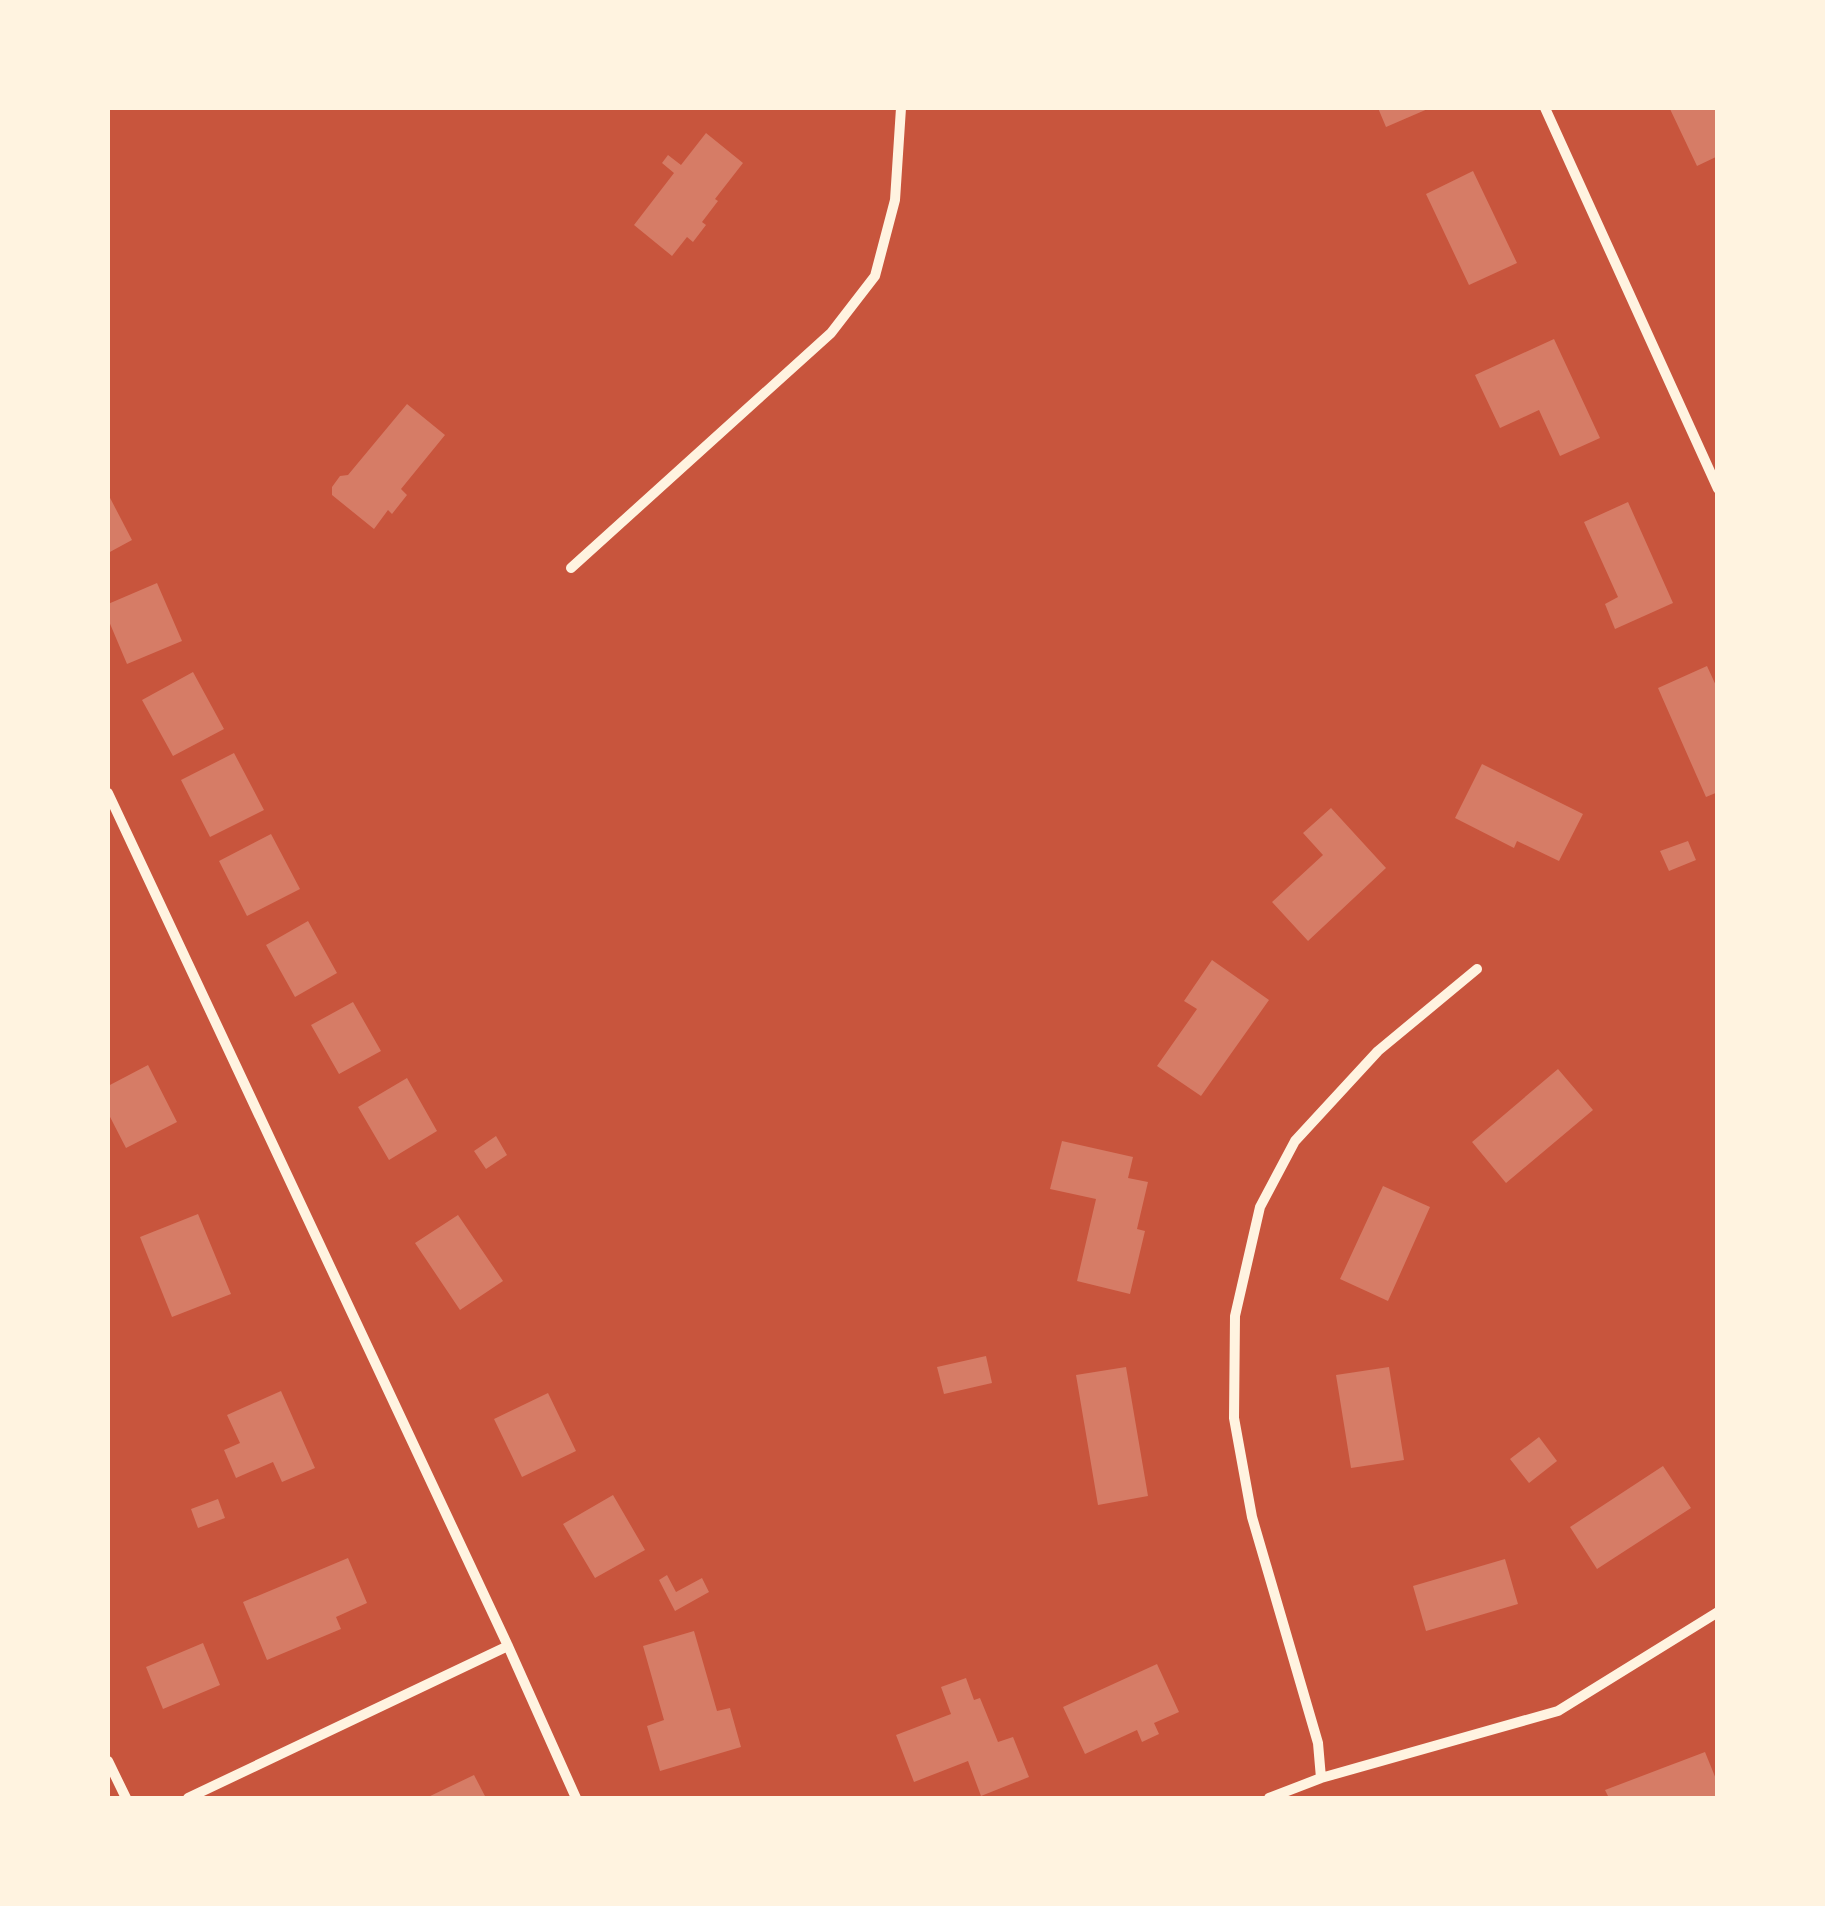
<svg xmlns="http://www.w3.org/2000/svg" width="1825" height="1906" font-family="Signika,sans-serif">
	<rect width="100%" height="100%" fill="#c8553d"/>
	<path fill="#d67c66" d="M1378,108h52l-44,19z
		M1718,108v48l-21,10 -27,-57z
		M706,133l37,30 -28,36 3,2 -16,21 4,3 -13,17 -6,-5 -15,19 -38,-31 40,-52 -12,-10 6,-8 13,10z
		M1473,171l44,92 -48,22 -43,-91z
		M1554,339l46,99 -40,18 -21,-46 -39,18 -25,-53z
		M407,404l38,31 -44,54 6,6 -15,19 -4,-4 -14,19 -42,-34v-8l8,-11 8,-1z
		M108,494l24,46 -24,13z
		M1628,502l45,101 -58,26 -10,-25 13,-7 -34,-75z
		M157,583l25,58 -55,23 -19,-45v-15z
		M1707,666l11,24v102l-12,5 -48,-109z
		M193,672l31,57 -51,27 -31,-56z
		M234,753l30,57 -54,27 -29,-57z
		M1482,764l101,50 -24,47 -42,-20 -3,7 -59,-30z
		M1331,808l55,60 -78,73 -36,-39 51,-47 -20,-22z
		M271,834l29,55 -53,27 -28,-55z
		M1688,841l8,19 -27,11 -9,-20z
		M308,921l29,52 -42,24 -29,-52z
		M1212,960l57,40 -68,96 -44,-30 40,-57 -13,-8z
		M353,1002l28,49 -42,23 -28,-49z
		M148,1065l29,57 -51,26 -18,-35v-27z
		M1558,1069l35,41 -87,73 -34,-41z
		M407,1078l30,53 -48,29 -31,-53z
		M496,1136l11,19 -21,14 -12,-18z
		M1062,1141l71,16 -5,21 20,4 -11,47 8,2 -15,63 -53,-13 19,-82 -46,-10z
		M1383,1186l47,21 -42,94 -48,-22z
		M198,1214l33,80 -59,23 -32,-80z
		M458,1215l45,66 -43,29 -45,-67z
		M986,1356l6,27 -48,11 -7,-27z
		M1126,1367l22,129 -50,9 -22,-130z
		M1389,1367l15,93 -53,8 -15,-93z
		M281,1391l34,77 -33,14 -9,-20 -37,16 -12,-28 16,-7 -13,-28z
		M548,1393l28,58 -54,26 -28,-58z
		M1539,1437l18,24 -28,22 -19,-24z
		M1663,1466l28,42 -94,61 -27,-42z
		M613,1495l32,55 -50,28 -32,-54z
		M218,1499l7,19 -27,10 -7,-19z
		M348,1558l19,45 -31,14 5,12 -74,31 -24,-58z
		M1505,1559l13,45 -92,27 -13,-45z
		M667,1575l9,17 26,-14 7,14 -34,19 -16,-31z
		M694,1631l23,80 13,-3 11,39 -81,24 -13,-45 17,-6 -21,-74z
		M203,1643l17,42 -57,24 -17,-42z
		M1157,1664l22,48 -25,11 5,11 -17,8 -5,-12 -52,24 -22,-47z
		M966,1678l8,22 6,-2 18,44 15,-5 16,40 -48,19 -13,-35 -54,21 -18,-47 55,-21 -10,-27z
		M1705,1752l13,32v14h-109l-4,-8z
		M474,1775l12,23h-60z"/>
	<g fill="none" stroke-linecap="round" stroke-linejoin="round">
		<path stroke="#fff3e0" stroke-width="10" d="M1545,108l173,381
			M571,568l260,-235 44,-57 20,-76 6,-92
			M108,793l400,853 68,152
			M108,1761l18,37
			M1321,1778l-3,-35 -66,-226 -18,-99 1,-102 25,-109 35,-66 83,-90 99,-82
			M188,1798l320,-152
			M1269,1798l52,-20 237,-67 160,-99"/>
	</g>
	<rect width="1825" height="1906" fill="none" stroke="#fff3e0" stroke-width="220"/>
</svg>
